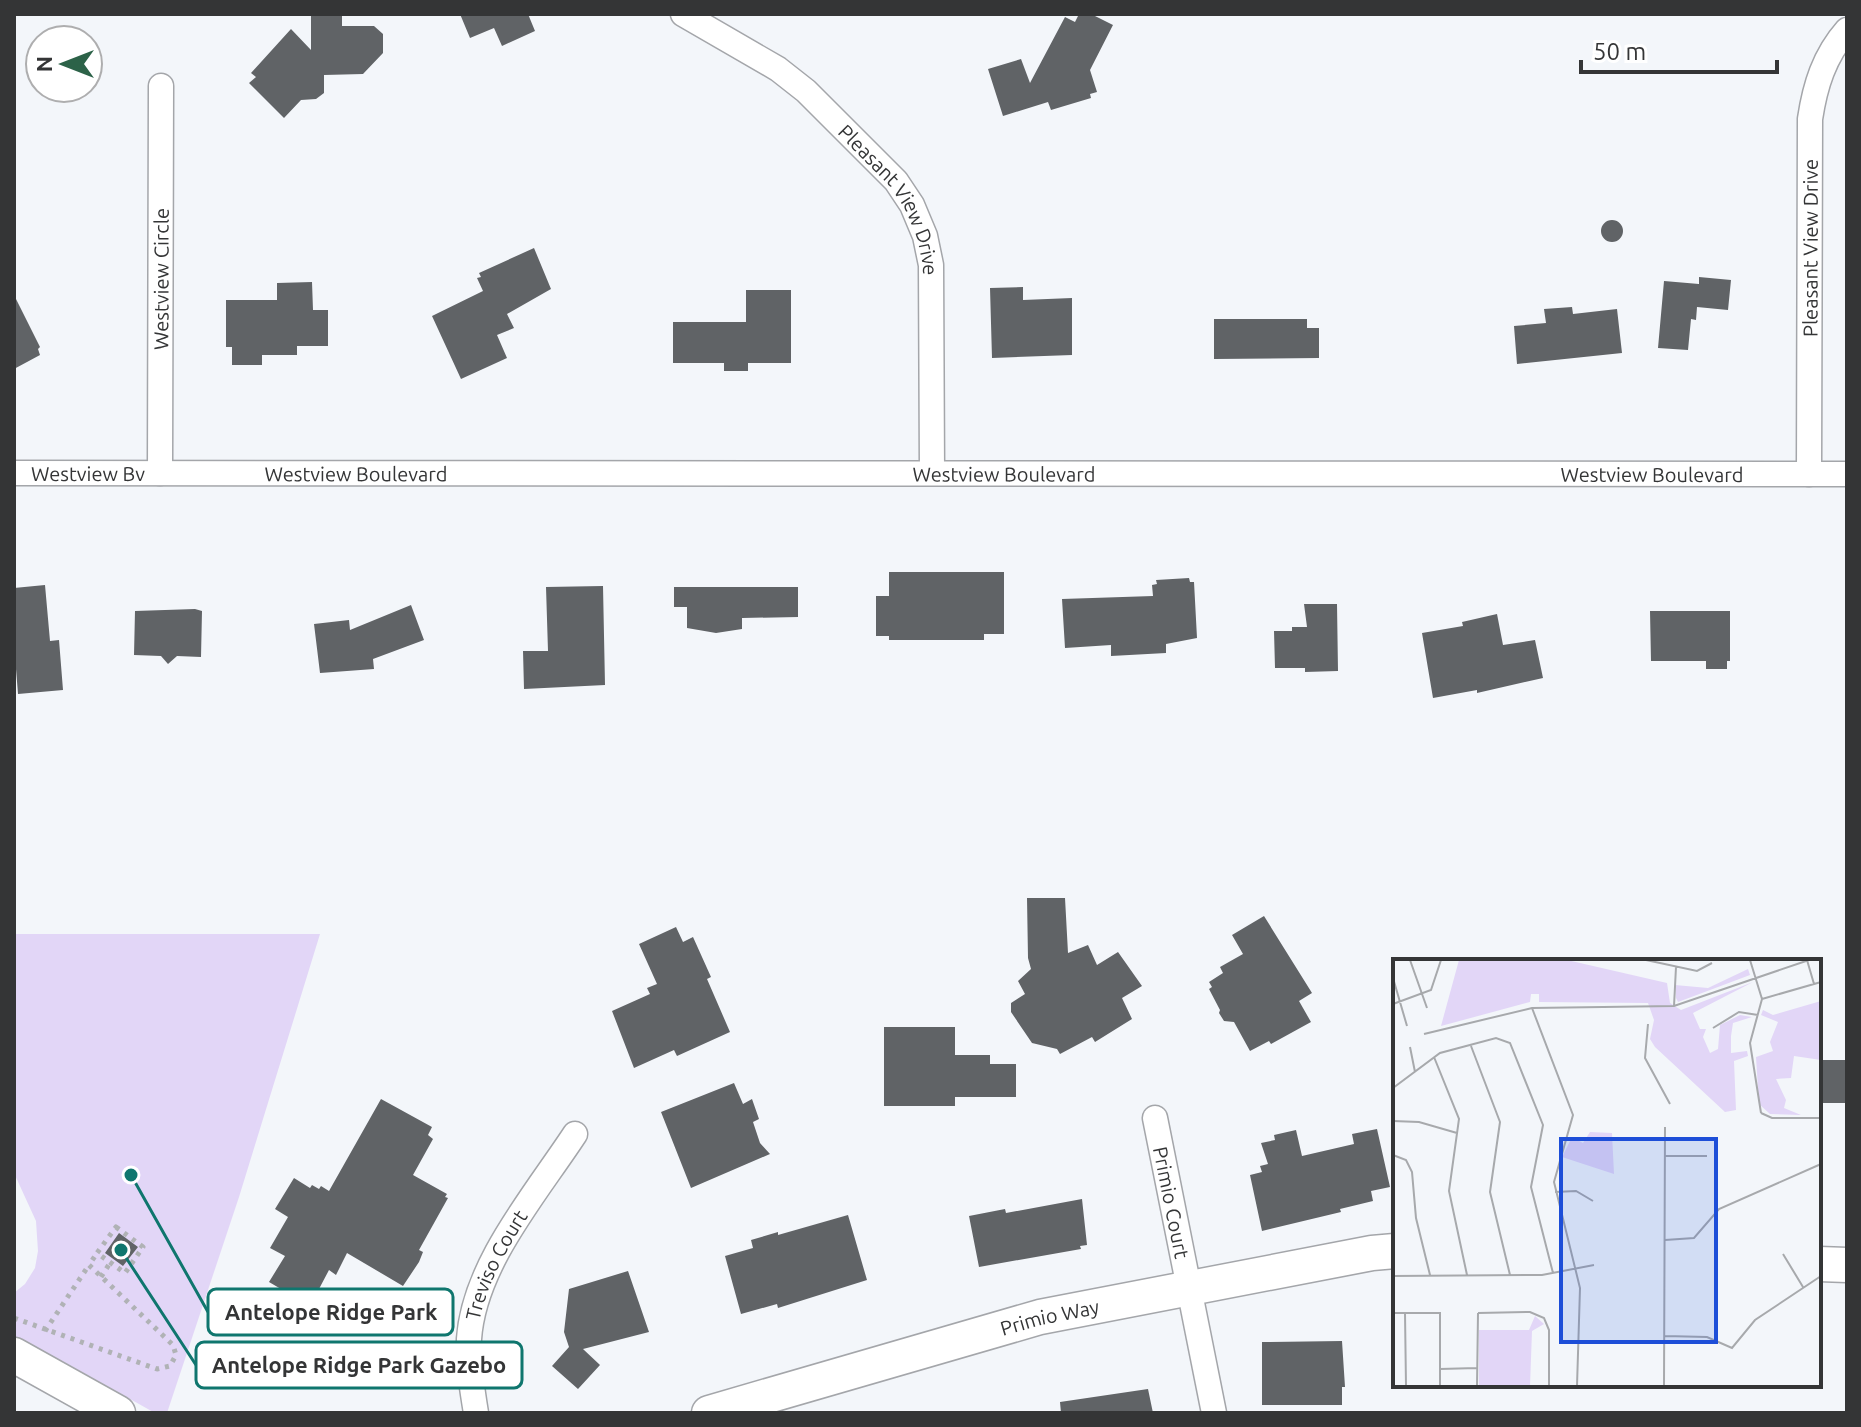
<svg xmlns="http://www.w3.org/2000/svg" width="1861" height="1427" font-family="Ubuntu,sans-serif">
	<rect width="100%" height="100%" fill="#f3f6fa"/>
	<path fill="#e2d6f7" d="M14,934h306l-81,263 -72,216h-12l-91,-51 -50,-25v-44l11,-9 10,-16 3,-17 -2,-30 -22,-48z"/>
	<path fill="#606366" d="M311,14h31v12h32l9,8v19l-20,21 -39,1v18l-8,6 -15,1 -17,18 -35,-35 7,-6 -5,-4 40,-44 20,21z
		M460,14h68l7,17 -33,15 -8,-18 -24,10z
		M1079,14h12l22,11 -23,45 7,22 -7,2 1,4 -40,12 -3,-8 -45,14 -15,-47 33,-10 9,24 35,-66 10,5z
		M1601 231a11 11 0 1 1 22 0a11 11 0 1 1-22 0Z
		M534,248l17,41 -44,25 7,14 -17,7 10,23 -46,21 -29,-63 51,-25 -6,-13 4,-1 -2,-4z
		M1699,277l32,3 -3,30 -31,-3 -1,13 -5,-1 -3,31 -30,-2 6,-67 35,3z
		M312,282l1,28h15v36h-31v9h-35v10h-30v-18h-6v-47h51v-17z
		M1023,287v13l49,-2v57l-80,3 -2,-70z
		M746,290h45v73h-43v8h-24v-8h-51v-41h73z
		M14,295l26,52 -2,2 2,6 -26,14z
		M1572,307l1,7 44,-5 5,44 -105,11 -3,-38 32,-3 -2,-14z
		M1214,319h93v9h12v30l-105,1z
		M889,572h115v62h-20v6h-95v-4h-13v-40h13z
		M1189,578l1,4h4l3,56 -31,6v9l-55,3v-11l-46,3 -3,-49 91,-3 -1,-11 5,-1 -1,-4z
		M45,585l5,56 9,-1 4,50 -45,4 -4,-50v-56z
		M603,586l2,99 -81,4 -1,-38h25l-2,-64z
		M674,587h124v30l-56,1v11l-26,4 -29,-5v-21h-13z
		M1304,604h33l1,67 -33,1v-4h-30l-1,-37h18v-4h15z
		M411,605l13,35 -51,19 1,10 -54,4 -6,-49 35,-4 1,10z
		M195,609l7,2 -1,46 -24,-1 -9,8 -7,-8 -27,-1 1,-44z
		M1650,611h80v50h-3v8h-21v-8h-55z
		M1497,614l6,31 32,-5 8,38 -66,15v-3l-44,8 -11,-65 41,-7 -1,-4z
		M1027,898h38l3,55 20,-8 9,20 21,-13 24,34 -20,12 10,21 -37,23 -3,-5 -32,17 -3,-5 -25,-6 -21,-31v-9l14,-9 -7,-13 13,-12 -3,-11z
		M1264,916l48,77 -13,8 12,21 -40,22 -2,-3 -19,10 -16,-29 -10,-1 -5,-8 1,-3 -11,-21 3,-2 -3,-5 14,-9 -3,-6 23,-13 -11,-19z
		M676,927l7,15 10,-5 18,40 -4,2 23,53 -53,24 -3,-6 -40,18 -22,-57 38,-17 -3,-6 10,-4 -18,-40z
		M884,1027h71v28h35v9h26v33h-61v9h-71z
		M1819,1060h28v43h-28z
		M734,1083l9,21 9,-5 7,20 -6,3 7,21 10,11 -79,34 -30,-76z
		M381,1099l51,28 -4,8 5,4 -20,36 34,19 -2,3 3,1 -29,52 4,2 -4,10 -16,24 -56,-33 -11,22 -7,-5 -19,36 -41,-24 16,-26 -15,-8 18,-31 -13,-8 19,-31 16,10 2,-3 7,4 2,-3 8,5z
		M1377,1129l13,58 -19,4 2,10 -33,8 1,3 -79,19 -12,-56 12,-3 -2,-6 8,-2 -7,-21 14,-3 -1,-5 22,-5 6,26 52,-12 -2,-10z
		M1082,1199l5,46 -7,1 1,3 -102,18 -10,-51 36,-7 1,4z
		M848,1215l19,65 -89,28 -1,-4 -36,10 -16,-58 28,-8 -2,-8 27,-8v3z
		M119,1233l19,14 -15,19 -18,-13z
		M628,1271l21,61 -66,17 17,16 -22,24 -26,-23 17,-19 -5,-15 5,-43z
		M1342,1341l3,46h-3v18h-80v-63z
		M1148,1389l5,24h-92l-1,-11z"/>
	<g fill="none" stroke-linecap="round" stroke-linejoin="round">
		<defs>
			<g id="street">
				<path id="s1" d="M683,14l95,55 28,22 90,90 16,24 13,31 6,29 1,208"/>
				<path id="s2" d="M14,473l1833,1"/>
				<path id="s3" d="M160,473l1,-387"/>
				<path id="s4" d="M1809,474l1,-355c5,-33 14,-63 37,-89"/>
				<path id="s5" d="M1155,1118l59,295"/>
				<path id="s6" d="M476,1413c-4,-24 -8,-49 -7,-74 5,-74 66,-144 106,-205"/>
			</g>
			<g id="secondary">
				<path d="M1819,1264l28,1"/>
				<path d="M14,1355l104,58"/>
				<path id="s7" d="M709,1413l331,-96 332,-64 23,-2"/>
			</g>
		</defs>
		<use href="#street" stroke="#a4a6aa" stroke-width="27"/>
		<use href="#secondary" stroke="#a4a6aa" stroke-width="37"/>
		<path stroke="#b0b2b5" stroke-width="5" stroke-dasharray="4 6" stroke-linecap="butt" d="M116,1227l27,20 -18,26 -28,-20z
			M101,1277l9,-14
			M14,1318l143,51 13,-3 6,-11 -3,-10 -84,-80 8,-12
			M45,1331l44,-66"/>
		<use href="#street" stroke="#fff" stroke-width="24"/>
		<use href="#secondary" stroke="#fff" stroke-width="34"/>
	</g>
	<g text-anchor="middle" dominant-baseline="central" stroke-width="8" stroke-linejoin="round" paint-order="stroke">
		<g font-size="20" fill="#343536" stroke="#fff">
			<text stroke="none"><textPath href="#s1" startOffset="286">Pleasant View Drive</textPath></text>
			<text stroke="none"><textPath href="#s4" startOffset="226">Pleasant View Drive</textPath></text>
			<text stroke="none"><textPath href="#s3" startOffset="194">Westview Circle</textPath></text>
			<text stroke="none"><textPath href="#s2" startOffset="74">Westview Bv</textPath></text>
			<text stroke="none"><textPath href="#s2" startOffset="342">Westview Boulevard</textPath></text>
			<text stroke="none"><textPath href="#s2" startOffset="990">Westview Boulevard</textPath></text>
			<text stroke="none"><textPath href="#s2" startOffset="1638">Westview Boulevard</textPath></text>
			<text stroke="none"><textPath href="#s5" startOffset="86">Primio Court</textPath></text>
			<text stroke="none"><textPath href="#s6" startOffset="154">Treviso Court</textPath></text>
			<text stroke="none"><textPath href="#s7" startOffset="354">Primio Way</textPath></text>
		</g>
	</g>
	<g transform="translate(1393 959)">
		<rect width="428" height="428" fill="#f3f6fa"/>
		<path d="M66,1h108l100,23 3,20 11,7 72,-28 -60,31 7,16h6l-3,8 7,16 8,-4 2,-24 20,-10 12,2 -19,6 -2,13v17l16,-2 1,5 -14,5 2,49 -11,2 -70,-65 -5,-8 4,-19 -6,-17 -109,-1v-8h-8l-1,8 -89,24zM355,10l2,6 -72,27 -2,-4 -1,-13 33,3zM428,42v59l-27,-4 -3,22 -15,1 10,21 -2,8 17,7 -31,-1 -11,-10 -3,-47 17,-6 -3,-9 8,-20 -17,-7 2,-5 10,5zM197,173l22,1 2,41 -52,-17 10,-20 11,6zM142,357l9,8 -12,7 -2,55h-51v-56h50z" fill="#e2d6f7"/>
		<path fill="none" stroke="#a7a9ac" stroke-width="2" d="M17,1l17,48M253,1l51,11 15,-8M357,1l12,39 -12,44 11,70M414,1l7,24M0,19l14,48M369,40l59,-17M0,45l38,-14 10,-30M281,47l2,-39M139,49l41,107 -19,67 26,106 -3,98M255,65l-3,34 25,46M320,69l26,-16 19,3M31,75l108,-26 142,-2 135,-46M78,87l29,76 -10,70 20,83M17,88l5,25M41,98l25,62 -10,72 18,84M0,129l47,-35 56,-15 14,5 33,82 -12,62 22,86M368,154l11,5h49M0,162l26,1 38,11M0,196l13,5 6,12 4,46 14,57M272,197h42M162,233l21,-1 17,10M272,281l29,-2 25,-29 102,-45M390,295l20,33M0,317l149,-1 52,-10M0,354h47v73M12,354l1,73M85,354l52,-1 14,6 5,12v56M272,377l42,1 25,11 23,-28 66,-44M47,410l37,-1M84,427l1,-73M271,427l1,-259"/>
		<path fill="#1d4ed8" fill-opacity="0.15" stroke="#1d4ed8" stroke-width="4" d="M168,180h155v203h-155z"/>
		<rect width="428" height="428" fill="none" stroke="#343536" stroke-width="4"/>
	</g>
	<path fill="none" stroke="#0f766e" stroke-width="3" d="M131 1175L208 1312M121 1250L196 1365"/>
	<g fill="#0f766e" stroke="#fff" stroke-width="3">
		<circle cx="131" cy="1175" r="8"/>
		<circle cx="121" cy="1250" r="8"/>
	</g>
	<g fill="#fff" stroke="#0f766e" stroke-width="3">
		<rect x="208" y="1289" width="245" height="46" rx="8"/>
		<rect x="196" y="1342" width="326" height="46" rx="8"/>
	</g>
	<g font-size="22" text-anchor="middle" font-weight="bold" fill="#343536">
		<text x="331" y="1320">Antelope Ridge Park</text>
		<text x="359" y="1373">Antelope Ridge Park Gazebo</text>
	</g>
	<rect width="1861" height="1427" fill="none" stroke="#343536" stroke-width="32"/>
	<g transform="translate(64 64) rotate(270)"><circle r="38" fill="#ffffff" stroke="#aeaeaf" stroke-width="2"/>
	<path d="M0-6L14 30L0 20L-14 30Z" fill="#2c6248"/>
	<text y="-12" font-size="22" font-weight="bold" text-anchor="middle" fill="#343536">N</text>
	</g>
	<path d="M1581 60v12h196v-12" fill="none" stroke="#343536" stroke-width="4"/>
	<text x="1593" y="60" font-size="24" fill="#343536" stroke="#ffffff" stroke-width="6" paint-order="stroke">50 m</text>
</svg>
